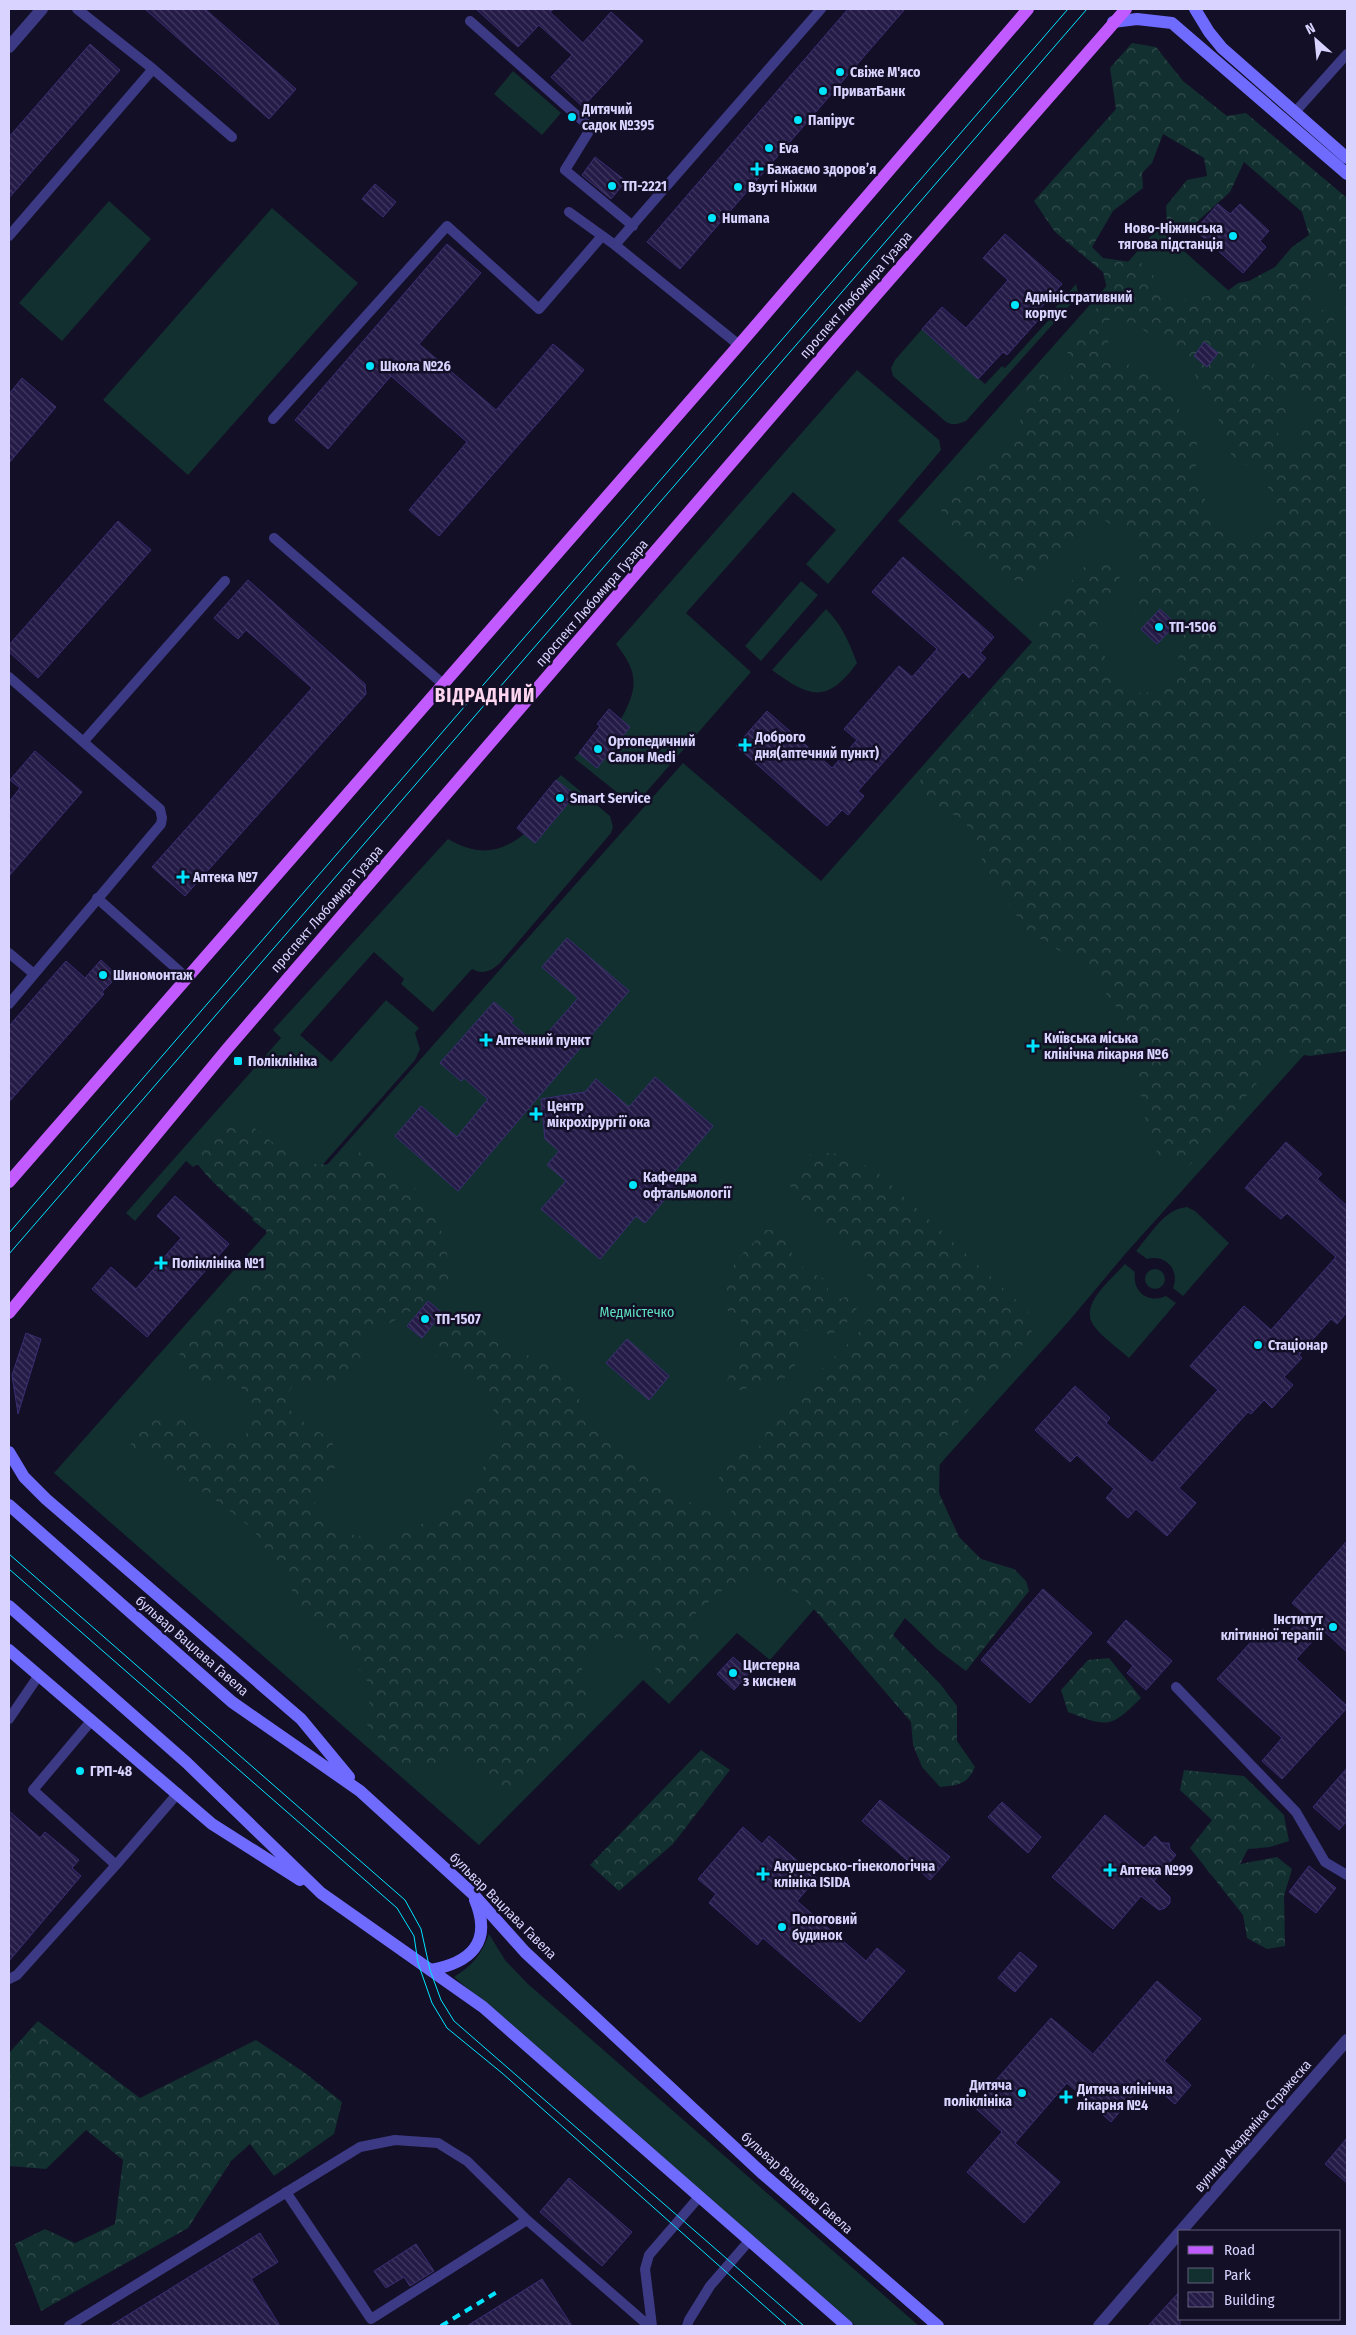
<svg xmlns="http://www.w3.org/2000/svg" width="1356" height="2335" font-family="'Fira Sans Condensed',sans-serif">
	<defs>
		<pattern id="forest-crowns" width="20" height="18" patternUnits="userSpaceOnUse" patternTransform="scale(1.25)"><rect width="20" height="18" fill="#12302f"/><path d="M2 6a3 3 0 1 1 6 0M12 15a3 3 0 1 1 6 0" fill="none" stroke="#344d4e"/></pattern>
		<pattern id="building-back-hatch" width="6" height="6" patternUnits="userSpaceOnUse" patternTransform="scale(1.25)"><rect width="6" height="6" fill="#241b47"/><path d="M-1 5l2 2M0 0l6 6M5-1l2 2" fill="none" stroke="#433b63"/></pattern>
	</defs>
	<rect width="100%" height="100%" fill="#130f26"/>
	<path fill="#12302f" d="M513,71l48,42 -19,22 -48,-41z
		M109,201l42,38 -89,102 -43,-38z
		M272,208l86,75 -170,192 -85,-75z
		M1158,228l107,95 82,-84v673l-34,133 -187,208 -57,68 -120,133 -179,206 -33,-27 -68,71 -26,-24 -164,165 -425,-372 629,-710 138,118 211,-239 -134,-121z
		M1076,284l3,11 -113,126c-8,3 -12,5 -20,1l-53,-46 -2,-8 4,-8 27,-31 63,55 17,-18 3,2 51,-56 -2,-3z
		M857,370l82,70 2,10 -113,134 -22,-20 30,-34 -43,-38 -107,121 65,59 -109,125 -13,3 -5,-2 -50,-40 5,-5 18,14 33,-40 -9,-8c17,-31 18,-46 -5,-75z
		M801,581l17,14 -57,66 -16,-15z
		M826,609c16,16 23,33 31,54 -30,41 -47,35 -85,7z
		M561,775l49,41 3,11 -2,6 -111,130c-9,8 -17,12 -28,6l-39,43 -32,-28 3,-5 -30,-27 -74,83 31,27 55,-62 33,28 -4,5 5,16 -5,11 -150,170 -13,-10 6,-13 -58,-44 -7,4 -7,-6 -51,60 -9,-8 155,-175 -8,-8 175,-191c28,16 50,16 76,-5l11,9 40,-48 -19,-15z
		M1187,1207l8,4 34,32 -46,53 -10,-8c7,-18 -7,-34 -26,-29l-11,-8c15,-17 28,-42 51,-44z
		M1125,1264l10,8c-3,20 13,32 31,24l10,7 -47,55c-11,-10 -26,-20 -35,-32 -16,-21 18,-47 31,-62z
		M1145 1279a10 10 0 1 1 20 0a10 10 0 1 1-20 0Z
		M489,1934l16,26 23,24 391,342h-63l-402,-349c19,-12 27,-22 35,-43z"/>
	<path fill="url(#forest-crowns)" fill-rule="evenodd" d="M1132,43l24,4 27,34 44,35 19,-3 101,85v112l-20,-31 10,-24 -28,29 4,29 20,-6 3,40 11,2v366l-18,22 18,21v293l-37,5 -27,-5 -94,115 -30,-8 -14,-41 -9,-52v-26l-15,-26 -26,-34 -35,-28 -35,-22 -40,-63 -21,-47 -38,-15 -7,-29 118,-134 -2,-18 50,-57 20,-9 16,15 -6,23 -20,21 12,50 12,15 18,12 22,-1 19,-16v-17l6,-21 -3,-16 -24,-21 -22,20 3,-36v-42l-38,-26 -17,10 -27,37 -23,20 -27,-6 -54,-40 -11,-28 22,-24 38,-36 24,-37 -4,-25 18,-15 20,7 12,-3 -4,-29 41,-55 -5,-21 -48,-40 -21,-31 82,-92 -6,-41zM1163,134l41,24 3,18 -20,4 -21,26 1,18 16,10 5,-4 42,-38 14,-30 58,50 7,23 -17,12 -17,20 -26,14 -11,2 -13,10 -53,9 -27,-38 -42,-6 -11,-11 21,-36 30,-23 -1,-15 10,-10zM1107,320l26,3 30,20 27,23 29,53 -1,16 18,26 25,10 17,39 -23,31h-23l-37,-57 2,-41 -29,-55 -59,-35zM1264,341l55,76 -20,15 5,22 -15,-3 -15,-24 15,-14 -3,-25 -32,-24 -1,-13z
		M249,1124c23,17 50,45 81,40 12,-2 28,-12 40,-16l25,25 24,18 14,20 12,29 6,40c-15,16 -34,28 -54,39 -15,9 -31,13 -43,27l9,15c-20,29 -32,22 -63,20l-10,8 1,22 19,16 20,11 10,22 -27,38 9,21 22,13 32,9 26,-7 53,-27 46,-65 -5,-27 -20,-39 -22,-6 -19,-13v-21l12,-10 15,-4 17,6 37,22 28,12 27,23 18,32 35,40 33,26 38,22 31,15 8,-13 -16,-25 10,-35 18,8 16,-11 10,-27 84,-81 23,-33 -16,-39 -68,-61 -6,-22 23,-29 34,2 32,19 149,137 5,23 -92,111 -1,49 20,44 22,22 33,10 12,12 3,10 -63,80 -28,-21 -33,-32 -12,17 48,50 16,21v35l18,26c-8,18 -17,18 -35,20l-18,-20 -9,-22 -2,-23 -91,-106 -20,-22 -46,-20 -28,13 -32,28 6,29v21l-26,27 -17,-13 -3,-21 -21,-20h-27l-25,25 9,54 -82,80 -46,-42 -30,9 -32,1 -36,-44 9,-32 -25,-35 -33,-31 -16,-21 -45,-72 -32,-25 -73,-49 -20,-9 21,-29 26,-4 40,26 19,4 11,-9 4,-23 -10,-28 -15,-6 -18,3 -20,-1 -5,-10 1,-11 -4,-4 86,-94 3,-12 -2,-20c-26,-23 -56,-45 -75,-74 17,-26 27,-30 58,-31z
		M766,1230h22c1,29 10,38 37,49l5,17 10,3 13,-5 4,14 -16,23 -17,4 -20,-5 -10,6 6,7 -6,27 -9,8 -49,13 -9,-10 13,-33 1,-28 -17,-12 -2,-22 15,-27z
		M1109,1658l32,40c-31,31 -34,29 -73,14l-7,-22 27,-30z
		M701,1750l29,20 -57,74 -54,47 -29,-26z
		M1184,1770l60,6 40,39 5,26 -19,6 -22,2 -8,15 37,-7 15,12 -8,27 1,50 -18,3 -20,-11 -4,-23 -53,-67 22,-28 -32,-30z
		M38,2021l102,77 116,-58 49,33 37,29 -8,32 -60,42 -24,-32 -19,17 -43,67 -147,83 -26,-67 30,-15 30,14 40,-19 8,-64 -37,-30 -40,39 -37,-3v-113z"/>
	<path fill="url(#building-back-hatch)" stroke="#3b2d73" d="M145,9h60l91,80 -27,30z
		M476,9h78l-4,3 33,31 28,-31 32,29 -60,66 -32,-30 21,-22 -33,-30 -21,22z
		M848,9h57l-225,260 -33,-27z
		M90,44l30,26 -111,128v-61z
		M595,157l31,24 -15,18 -29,-24z
		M375,184l21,18 -13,15 -21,-18z
		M1218,204l12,10 10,-10 29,27 -9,10 6,6 -23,26 -48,-43z
		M1005,234l57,50 -26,29 5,4 -34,38 -4,-3 -25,27 -56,-50 20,-22 24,21 42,-48 -25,-22z
		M447,244l34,29 -62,71 77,66 57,-66 31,26 -145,166 -30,-26 58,-68 -76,-66 -63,73 -33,-29z
		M1204,342l14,11 -11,14 -13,-11z
		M22,378l34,29 -47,56v-69z
		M118,521l33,29 -113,128 -29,-26v-7z
		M903,557l91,80 -14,16 6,5 -17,20 -6,-6 -105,119 6,5 -16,19 -6,-5 -15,16 -91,-80 31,-35 65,57 25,-28 -13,-11 55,-63 13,11 25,-28 -65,-57z
		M248,580l117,104 1,10 -181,202 -33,-29 160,-179 -66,-58 -8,9 -24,-21z
		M1160,609l16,15 -19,20 -16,-15z
		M609,709l21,18 -33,41 -18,-15 21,-27 -3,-2z
		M35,751l47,41 -73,84v-74l11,-14 -10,-8z
		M556,780l19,15 -40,48 -18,-15z
		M567,938l62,53 -171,200 -63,-55 26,-30 36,31 31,-38 -24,-21 -3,3 -21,-18 54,-61 20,17 -3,4 26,22 41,-47 -36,-31z
		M101,960l17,16 -16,16 2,2 -95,108v-76l57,-65 19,17z
		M655,1077l58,49 -39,46 8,7 -37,44 -9,-7 -36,43 -59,-50 25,-28 -19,-16 12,-14 -14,-12 -4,-40 44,-7 11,-13 33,28z
		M1286,1142l36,32 -5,5 30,27v106l-10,12 -6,-5 -32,36 3,3 -18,19 9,8 -21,23 -8,-8 -13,14 -3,-2 -69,76 17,15 -29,33 -31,-27 -8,9 -22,-20 8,-9 -37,-34 -7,7 -35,-32 40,-44 35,32 -4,5 46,40 66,-73 -28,-24 54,-60 27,24 65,-73 -49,-44 -6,6 -36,-31z
		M175,1196l54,48 -82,93 -55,-48 19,-22 25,22 45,-51 -24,-22z
		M428,1301l14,12 -20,25 -15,-12z
		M26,1333l15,6 -23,75 -6,-39z
		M627,1339l42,37 -20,24 -43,-37z
		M1347,1541v111l-24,-22 -27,29 51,47v2l-65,71 -20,-18 20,-23 -65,-59 46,-50 16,14 26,-29 -13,-11z
		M1043,1589l49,44 -62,70 -49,-43z
		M1126,1620l46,41 -26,29 -19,-17 6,-7 -26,-24z
		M733,1657l17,15 -16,18 -17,-16z
		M1347,1768v53l-8,9 -26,-23z
		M880,1800l70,57 -20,23 -68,-59z
		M1002,1802l39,35 -13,16 -40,-36z
		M9,1811l31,27 5,-6 34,28 -7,8 9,8 -72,85z
		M1105,1815l39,33 11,-12 7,7h7l1,6 6,6 -22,26 16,16v6l-5,5 -6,2 -18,-14 -28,33 -61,-52z
		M743,1827l19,17 7,-8 48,42 -20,23 69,60 11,-13 28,23 -45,51 -97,-84 -6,7 -48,-42 7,-9 -18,-15z
		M1309,1866l27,22 -20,25 -27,-21z
		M1020,1952l17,14 -22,26 -17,-14z
		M1157,1981l44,38 -37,42 27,24 -16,19 -28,-24 -36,42 -44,-39 -52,60 45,39 -36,41 -57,-51 35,-40 -29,-26 78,-88 42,36z
		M1347,2138v45l-22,-19z
		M569,2178l63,54 -30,34 -62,-54z
		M260,2233l18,29 -27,17 29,47h-170z
		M416,2244l18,27 -24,15 -6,-9 -18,11 -12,-17z
		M542,2279l30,47h-105z
		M1180,2291v35h-32z"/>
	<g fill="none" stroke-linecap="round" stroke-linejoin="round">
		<path stroke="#3d3a85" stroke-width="10" d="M77,9l76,60 79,68
			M470,21l121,107 -26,42 68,56
			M1295,112l52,-58
			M569,212l46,33 124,100
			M9,236l144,-167
			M615,245l206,-236
			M273,419l174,-193 92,83 63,-73
			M274,538l169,146
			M9,677l151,132 2,9 -1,6 -152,180
			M84,741l141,-160
			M97,898l90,80
			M9,953l25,21
			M1176,1687l120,125 29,50 22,13
			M9,1719l30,-44
			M92,1720l-59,70 83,75 62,-72
			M9,1979l8,-4 99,-110
			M286,2192l85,127 156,-99
			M69,2326l291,-179 35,-7 43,3 29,18 60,59 122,106
			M652,2326l-7,-57 4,-14 50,-58
			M687,2326l2,-6 21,-34 39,-45"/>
		<path stroke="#3d3a85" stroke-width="12" d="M9,47l33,-38
			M1181,2231l166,-191
			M1099,2326l81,-94"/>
		<path stroke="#6f6bff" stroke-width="12" d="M1195,9l14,23 13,16 125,110
			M1113,22l24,-3 35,4 175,151
			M9,1452l15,25 22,22 255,220 48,58
			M9,1505l223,197 128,89 113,103 52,58 238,222 175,152
			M9,1606l178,157 134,130 162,114 364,319
			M9,1650l203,174 88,56
			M430,1970c40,-7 63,-27 45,-70"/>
		<path stroke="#c25bff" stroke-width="12" d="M9,1182l730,-837 289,-336
			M9,1313l218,-264 609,-708 290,-332"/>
		<path stroke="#00e5ff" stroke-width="1" d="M9,1233l1059,-1224
			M9,1254l1078,-1245
			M9,1554l396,346 16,29 9,41 11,30 13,21 350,305
			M9,1569l388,339 17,28 4,27 14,40 15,25 55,45 285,253"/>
		<path stroke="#00e5ff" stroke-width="4" stroke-dasharray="8 6" stroke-linecap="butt" d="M441,2326l56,-34"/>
	</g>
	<g fill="#00e5ff" stroke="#130f26" stroke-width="2">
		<circle cx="840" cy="72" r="5"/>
		<circle cx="823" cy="91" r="5"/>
		<circle cx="572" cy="117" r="5"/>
		<circle cx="798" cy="120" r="5"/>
		<circle cx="769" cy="148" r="5"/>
		<path d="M754.5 161.5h5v5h5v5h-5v5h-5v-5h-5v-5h5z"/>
		<circle cx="612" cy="186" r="5"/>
		<circle cx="738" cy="187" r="5"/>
		<circle cx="712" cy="218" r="5"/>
		<circle cx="1233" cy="236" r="5"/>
		<circle cx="1015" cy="305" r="5"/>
		<circle cx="370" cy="366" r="5"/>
		<circle cx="1159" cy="627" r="5"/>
		<path d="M742.5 737.5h5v5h5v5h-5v5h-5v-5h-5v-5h5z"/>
		<circle cx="598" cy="749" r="5"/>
		<circle cx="560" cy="798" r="5"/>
		<path d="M180.5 869.5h5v5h5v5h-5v5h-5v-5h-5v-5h5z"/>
		<circle cx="103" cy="975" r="5"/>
		<path d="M483.5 1032.5h5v5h5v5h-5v5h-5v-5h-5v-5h5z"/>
		<path d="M1030.5 1038.5h5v5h5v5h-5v5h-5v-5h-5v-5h5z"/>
		<rect x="233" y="1056" width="10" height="10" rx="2.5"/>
		<path d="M533.5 1106.5h5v5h5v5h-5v5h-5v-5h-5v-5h5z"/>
		<circle cx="633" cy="1185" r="5"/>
		<path d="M158.5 1255.5h5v5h5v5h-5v5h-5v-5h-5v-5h5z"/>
		<circle cx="425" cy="1319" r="5"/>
		<circle cx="1258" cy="1345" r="5"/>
		<circle cx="1333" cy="1627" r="5"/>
		<circle cx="733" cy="1673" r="5"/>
		<circle cx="80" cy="1771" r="5"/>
		<path d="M1107.5 1862.5h5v5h5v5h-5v5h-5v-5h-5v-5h5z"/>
		<path d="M760.5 1866.5h5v5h5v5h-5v5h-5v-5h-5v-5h5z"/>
		<circle cx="782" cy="1927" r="5"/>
		<circle cx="1022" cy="2093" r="5"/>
		<path d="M1063.5 2089.5h5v5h5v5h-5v5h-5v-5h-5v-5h5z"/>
	</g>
	<g text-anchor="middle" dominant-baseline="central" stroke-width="5" stroke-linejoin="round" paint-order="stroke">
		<g font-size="14" font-weight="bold" fill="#d9d4ff" stroke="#130f26" text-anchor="start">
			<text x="850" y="72">Свіже М'ясо</text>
			<text x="833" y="91">ПриватБанк</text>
			<text x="582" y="109">Дитячий<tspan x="582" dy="16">садок №395</tspan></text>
			<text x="808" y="120">Папірус</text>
			<text x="779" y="148">Eva</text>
			<text x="767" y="169">Бажаємо здоровʼя</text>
			<text x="622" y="186">ТП-2221</text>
			<text x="748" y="187">Взуті Ніжки</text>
			<text x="722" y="218">Humana</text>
			<text x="1223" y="228" text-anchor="end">Ново-Ніжинська<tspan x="1223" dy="16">тягова підстанція</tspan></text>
			<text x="1025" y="297">Адміністративний<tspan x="1025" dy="16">корпус</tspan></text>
			<text x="380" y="366">Школа №26</text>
			<text x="1169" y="627">ТП-1506</text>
			<text x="755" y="737">Доброго<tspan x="755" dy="16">дня(аптечний пункт)</tspan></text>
			<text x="608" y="741">Ортопедичний<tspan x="608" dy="16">Салон Medi</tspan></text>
			<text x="570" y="798">Smart Service</text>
			<text x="193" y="877">Аптека №7</text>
			<text x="113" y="975">Шиномонтаж</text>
			<text x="1044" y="1038">Київська міська<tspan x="1044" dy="16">клінічна лікарня №6</tspan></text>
			<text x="496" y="1040">Аптечний пункт</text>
			<text x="248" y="1061">Поліклініка</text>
			<text x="547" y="1106">Центр<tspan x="547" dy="16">мікрохірургії ока</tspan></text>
			<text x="643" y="1177">Кафедра<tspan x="643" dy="16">офтальмології</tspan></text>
			<text x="172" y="1263">Поліклініка №1</text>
			<text x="435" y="1319">ТП-1507</text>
			<text x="1268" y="1345">Стаціонар</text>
			<text x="1323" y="1619" text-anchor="end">Інститут<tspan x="1323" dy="16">клітинної терапії</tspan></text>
			<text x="743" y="1665">Цистерна<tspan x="743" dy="16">з киснем</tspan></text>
			<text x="90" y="1771">ГРП-48</text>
			<text x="774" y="1866">Акушерсько-гінекологічна<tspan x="774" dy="16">клініка ISIDA</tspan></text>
			<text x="1120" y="1870">Аптека №99</text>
			<text x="792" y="1919">Пологовий<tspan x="792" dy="16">будинок</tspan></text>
			<text x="1012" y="2085" text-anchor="end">Дитяча<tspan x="1012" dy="16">поліклініка</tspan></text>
			<text x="1077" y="2089">Дитяча клінічна<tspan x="1077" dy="16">лікарня №4</tspan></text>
		</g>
		<g font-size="14" fill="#d9d4ff" stroke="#130f26">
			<text transform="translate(856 295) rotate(-49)">проспект Любомира Гузара</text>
			<text transform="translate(592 603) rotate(-49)">проспект Любомира Гузара</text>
			<text transform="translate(327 909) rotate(-49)">проспект Любомира Гузара</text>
			<text transform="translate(192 1646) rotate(41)">бульвар Вацлава Гавела</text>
			<text transform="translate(503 1906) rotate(45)">бульвар Вацлава Гавела</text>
			<text transform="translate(1253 2126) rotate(-49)">вулиця Академіка Стражеска</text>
			<text transform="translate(797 2183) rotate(42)">бульвар Вацлава Гавела</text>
		</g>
		<g font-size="14" fill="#5fe0c0" stroke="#130f26">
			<text x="637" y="1312">Медмістечко</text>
		</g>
		<g font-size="19" font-weight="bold" letter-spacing="1" fill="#ffd6f0" stroke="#130f26">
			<text x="485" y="695">ВІДРАДНИЙ</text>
		</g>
	</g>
	<rect width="1356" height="2335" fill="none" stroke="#d9d4ff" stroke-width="20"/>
	<rect x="1178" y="2230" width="162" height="90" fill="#130f26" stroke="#625e7d"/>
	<rect x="1188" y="2246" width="25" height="8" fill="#c25bff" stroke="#625e7d"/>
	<text x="1224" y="2255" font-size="15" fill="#d9d4ff">Road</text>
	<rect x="1188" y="2268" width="25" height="15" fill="#12302f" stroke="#625e7d"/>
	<text x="1224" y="2280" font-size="15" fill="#d9d4ff">Park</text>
	<rect x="1188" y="2292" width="25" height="15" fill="url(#building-back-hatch)" stroke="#625e7d"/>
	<text x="1224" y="2305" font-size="15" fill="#d9d4ff">Building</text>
	<g transform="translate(1316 40) rotate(333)" stroke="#130f26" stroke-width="4" paint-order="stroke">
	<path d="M0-4L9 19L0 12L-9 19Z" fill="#d9d4ff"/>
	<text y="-8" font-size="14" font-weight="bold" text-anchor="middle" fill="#d9d4ff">N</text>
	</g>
</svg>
